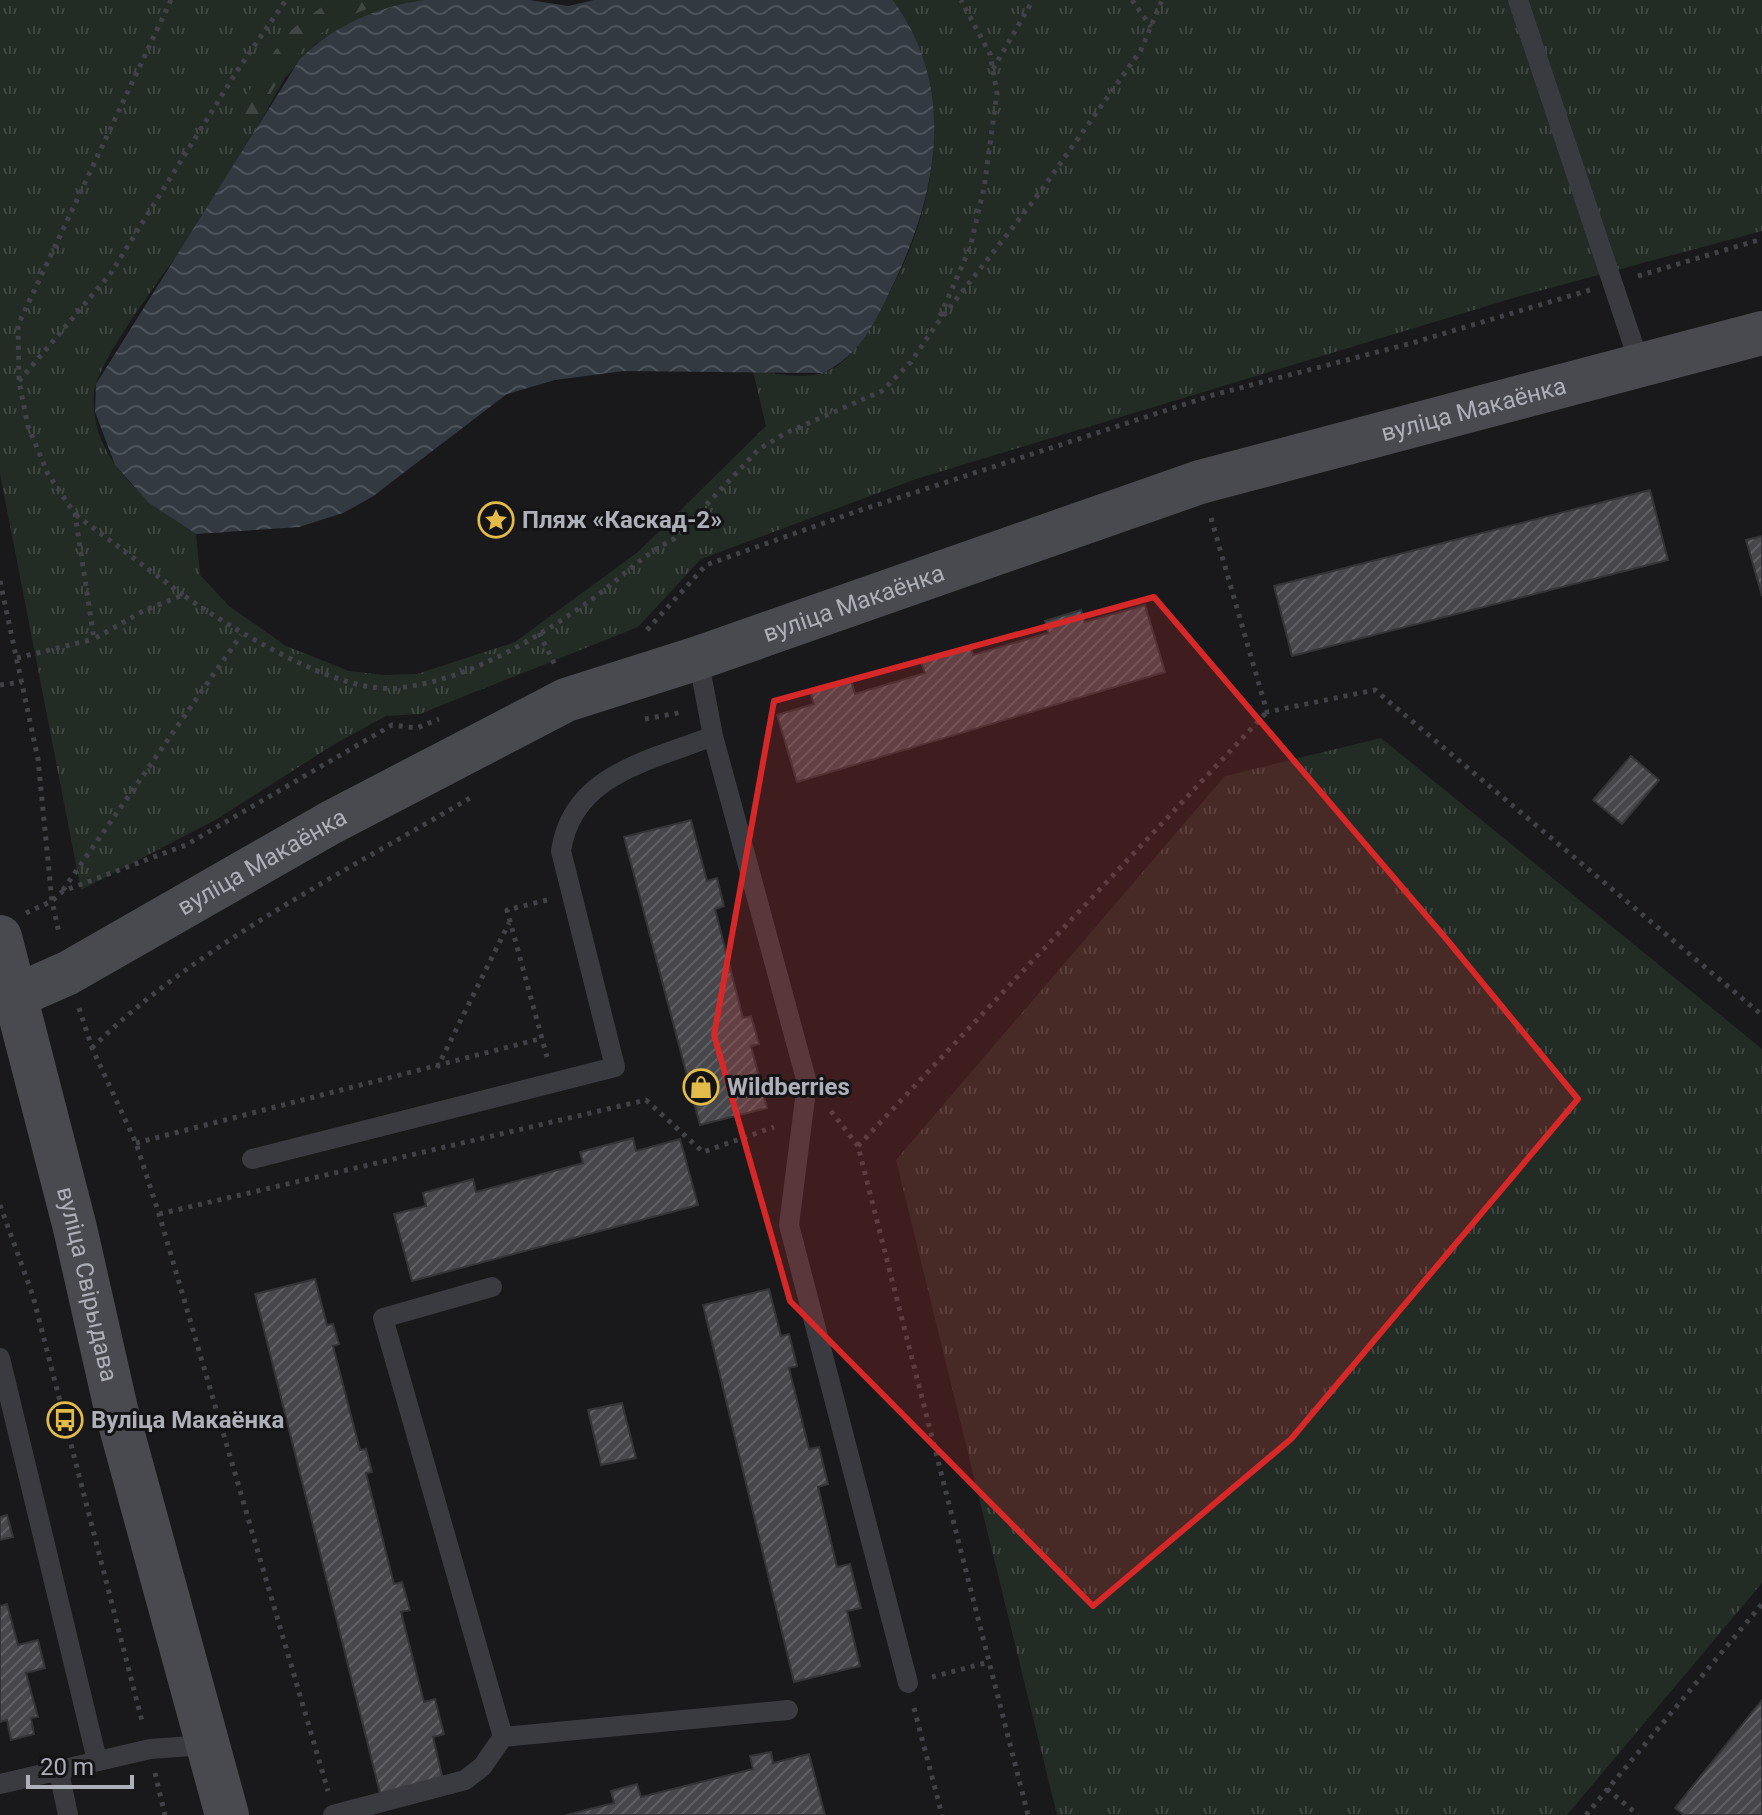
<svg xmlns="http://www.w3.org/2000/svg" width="1762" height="1815" font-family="Roboto,sans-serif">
	<defs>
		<pattern id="grass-tufts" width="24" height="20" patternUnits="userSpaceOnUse" patternTransform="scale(2)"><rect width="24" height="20" fill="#232b25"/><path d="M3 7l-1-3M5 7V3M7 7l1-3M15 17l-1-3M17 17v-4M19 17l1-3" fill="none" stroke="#404743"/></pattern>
		<pattern id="forest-firs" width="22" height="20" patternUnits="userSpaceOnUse" patternTransform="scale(2)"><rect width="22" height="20" fill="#232b25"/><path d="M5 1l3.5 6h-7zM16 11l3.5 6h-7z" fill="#404743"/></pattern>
		<pattern id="water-waves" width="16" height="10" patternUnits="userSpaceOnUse" patternTransform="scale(2)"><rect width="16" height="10" fill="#323940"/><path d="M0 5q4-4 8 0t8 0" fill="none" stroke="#4d535a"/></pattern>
		<pattern id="building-hatch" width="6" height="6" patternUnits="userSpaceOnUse" patternTransform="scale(2)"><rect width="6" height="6" fill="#46464b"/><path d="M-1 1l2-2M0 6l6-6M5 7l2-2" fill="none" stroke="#5e5e63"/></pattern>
	</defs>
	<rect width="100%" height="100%" fill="#19191b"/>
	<path fill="url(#grass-tufts)" d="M0,0h423l-12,2 -96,42 -30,34c-27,47 -53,96 -83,142 -24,36 -105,138 -108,174 -5,65 54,110 102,140l4,41 29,31 57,40 63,25 34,4 34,-1 98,-32 123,-90 128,-126 -13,-55c22,2 51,9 72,1 26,-9 38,-36 52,-58 58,-93 85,-218 16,-314h869v231l-242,65 -604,183 -215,80 -63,68 -218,87 -34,2 -53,29 -116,74 -136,71 -81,-416z
		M1381,738l381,311v534l-195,232h-510l-161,-655 329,-384z"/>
	<path fill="url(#forest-firs)" d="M331,0h67c-49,11 -90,34 -117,76 -9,14 -16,30 -27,43l-10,1 -6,-8 1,-6 47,-72z"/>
	<path fill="url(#water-waves)" d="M423,0h107l38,6 26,-6h299c67,93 43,200 -5,295 -16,33 -30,61 -65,78l-199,-2 -69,9 -48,14 -135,103 -29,16 -44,14 -103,7 -47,-31 -34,-38 -20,-53 1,-28 204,-325c33,-33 77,-52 123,-59z"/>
	<path fill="url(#building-hatch)" stroke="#343337" stroke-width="2" d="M1650,490l18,70 -376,96 -18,-70z
		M1762,536v60l-16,-56z
		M1145,605l20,67 -368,110 -20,-67 37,-11 -4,-12 41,-12 4,14 70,-21 -5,-13 51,-15 2,10 75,-22 -3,-12 36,-11 4,12z
		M1631,756l28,24 -37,44 -29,-24z
		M691,820l16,61 10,-3 7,28 -9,3 28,109 8,-2 8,28 -8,2 16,62 -67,17 -76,-288z
		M633,1138l3,13 44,-12 18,66 -286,76 -18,-67 32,-8 -3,-13 50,-14 3,13 107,-29 -3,-11z
		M315,1279l12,46 6,-1 6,20 -6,2 27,104 6,-1 6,23 -6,1 28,111 8,-2 8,28 -9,2 23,90 11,-3 9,35 -11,3 10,43 -62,17 -126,-503z
		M769,1289l12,47 8,-2 8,32 -8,2 20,81 10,-2 9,37 -10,3 19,80 13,-3 11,44 -14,3 13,55 -66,16 -91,-377z
		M622,1403l14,55 -35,7 -13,-55z
		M7,1515l6,22 -13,3v-23z
		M7,1604l11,41 20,-5 7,28 -19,5 12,44 -7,1 3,16 -23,6 -4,-20 -7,2v-116z
		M1762,1700v115h-78l-9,-7z
		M771,1752l2,11 36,-9 16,61h-259l48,-12 -3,-12 26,-7 4,13 112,-28 -3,-13z"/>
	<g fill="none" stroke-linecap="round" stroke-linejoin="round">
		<path stroke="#404247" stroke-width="5" stroke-dasharray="4 6" stroke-linecap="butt" d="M171,0l-153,325 1,57 9,44 20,48 27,40 19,125 49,-28 40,-16c48,33 155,100 215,93 71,-8 136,-48 193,-88 28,-20 52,-46 83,-61l85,-90 27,-16 96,-42 29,-29 25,-37 99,-126 106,-149 21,-50
			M1132,0l19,27
			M993,69l40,-69
			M1638,276l124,-37
			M940,316l30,-68 14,-60 13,-95 -7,-39 -29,-54
			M19,381l92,-108 126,-202 49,-71
			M76,515l107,80
			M1211,518l56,194 108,-22 387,325
			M0,581l38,178 14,142 7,32
			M647,630l59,-65 149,-53 358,-117 199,-52 178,-53
			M539,633l16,32
			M17,658l77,-19
			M0,685l22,-3
			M645,719l38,-7
			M63,890l178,-255
			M547,900l-40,10 40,147
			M26,913l26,-12 11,-10 123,-46 206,-120 25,3 22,-9
			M79,1008l13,40 44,95 23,71 169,577
			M92,1048c99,-99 256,-178 378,-250
			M437,1068l72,-145
			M831,1111l27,35 170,669
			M136,1143l407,-105
			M858,1146l409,-434
			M0,1205l33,91 110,429
			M159,1214l487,-114 57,52 71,-25
			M932,1677l57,-15
			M914,1708l28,107
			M155,1773l10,42
			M1607,1789l31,26
			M1586,1815l176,-211"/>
		<path stroke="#3a3b40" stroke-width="20" d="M1518,0l122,365
			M698,658l15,78 94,347 -18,142 119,458
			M252,1159l363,-92 -54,-216c11,-77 89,-90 152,-115
			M492,1287l-109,31 120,419
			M0,1358l97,402
			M59,1772l9,43
			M0,1784l150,-35 57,-4
			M333,1815l132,-35 17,-13 21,-30 285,-27"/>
		<g stroke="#494a4f" stroke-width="44">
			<path id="s1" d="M0,937l75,291 41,181 111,406"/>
			<path id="s2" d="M0,1003l68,-30 262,-150 236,-123 132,-42 502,-176 562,-149"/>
		</g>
	</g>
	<path fill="#d62828" fill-opacity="0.2" stroke="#d62828" stroke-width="6" stroke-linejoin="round" d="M1154,597l294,344 130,158 -287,340 -198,167 -303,-305 -76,-266 60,-334z"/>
	<defs>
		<symbol id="sight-ring" viewBox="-11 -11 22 22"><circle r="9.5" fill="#141416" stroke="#e3bb49" stroke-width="1.5"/><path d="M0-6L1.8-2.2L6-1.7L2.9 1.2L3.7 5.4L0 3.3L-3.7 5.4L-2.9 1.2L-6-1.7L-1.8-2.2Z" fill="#e3bb49"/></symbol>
		<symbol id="shop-ring" viewBox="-11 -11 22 22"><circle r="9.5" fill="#141416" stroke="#e3bb49" stroke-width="1.5"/><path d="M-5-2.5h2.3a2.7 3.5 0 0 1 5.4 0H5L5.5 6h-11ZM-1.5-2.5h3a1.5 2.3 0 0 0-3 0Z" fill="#e3bb49"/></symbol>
		<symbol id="bus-ring" viewBox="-11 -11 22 22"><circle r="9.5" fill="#141416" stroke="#e3bb49" stroke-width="1.5"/><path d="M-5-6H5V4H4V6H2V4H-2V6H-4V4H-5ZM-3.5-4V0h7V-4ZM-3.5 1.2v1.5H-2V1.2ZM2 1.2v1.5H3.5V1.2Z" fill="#e3bb49"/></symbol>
	</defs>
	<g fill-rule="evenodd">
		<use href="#sight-ring" x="476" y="500" width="40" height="40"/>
		<use href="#shop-ring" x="681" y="1067" width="40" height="40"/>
		<use href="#bus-ring" x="45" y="1400" width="40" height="40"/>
	</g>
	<g text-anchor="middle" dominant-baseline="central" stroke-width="6" stroke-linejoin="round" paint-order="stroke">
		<g font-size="24" fill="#adb0b9" stroke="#141416">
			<text stroke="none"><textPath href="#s2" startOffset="1596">вуліца Макаёнка</textPath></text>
			<text stroke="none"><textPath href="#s2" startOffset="946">вуліца Макаёнка</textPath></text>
			<text stroke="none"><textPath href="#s2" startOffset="298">вуліца Макаёнка</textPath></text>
			<text stroke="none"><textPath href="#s1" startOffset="358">вуліца Свірыдава</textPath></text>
		</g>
		<g font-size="24" font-weight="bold" fill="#adb0b9" stroke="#141416" text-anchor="start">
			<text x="522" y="520">Пляж «Каскад-2»</text>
			<text x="727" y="1087">Wildberries</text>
			<text x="91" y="1420">Вуліца Макаёнка</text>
		</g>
	</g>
	<path d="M28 1775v12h104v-12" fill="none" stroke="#adb0b9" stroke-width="4"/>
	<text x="40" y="1775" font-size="24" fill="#adb0b9" stroke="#141416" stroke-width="6" paint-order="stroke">20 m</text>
</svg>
